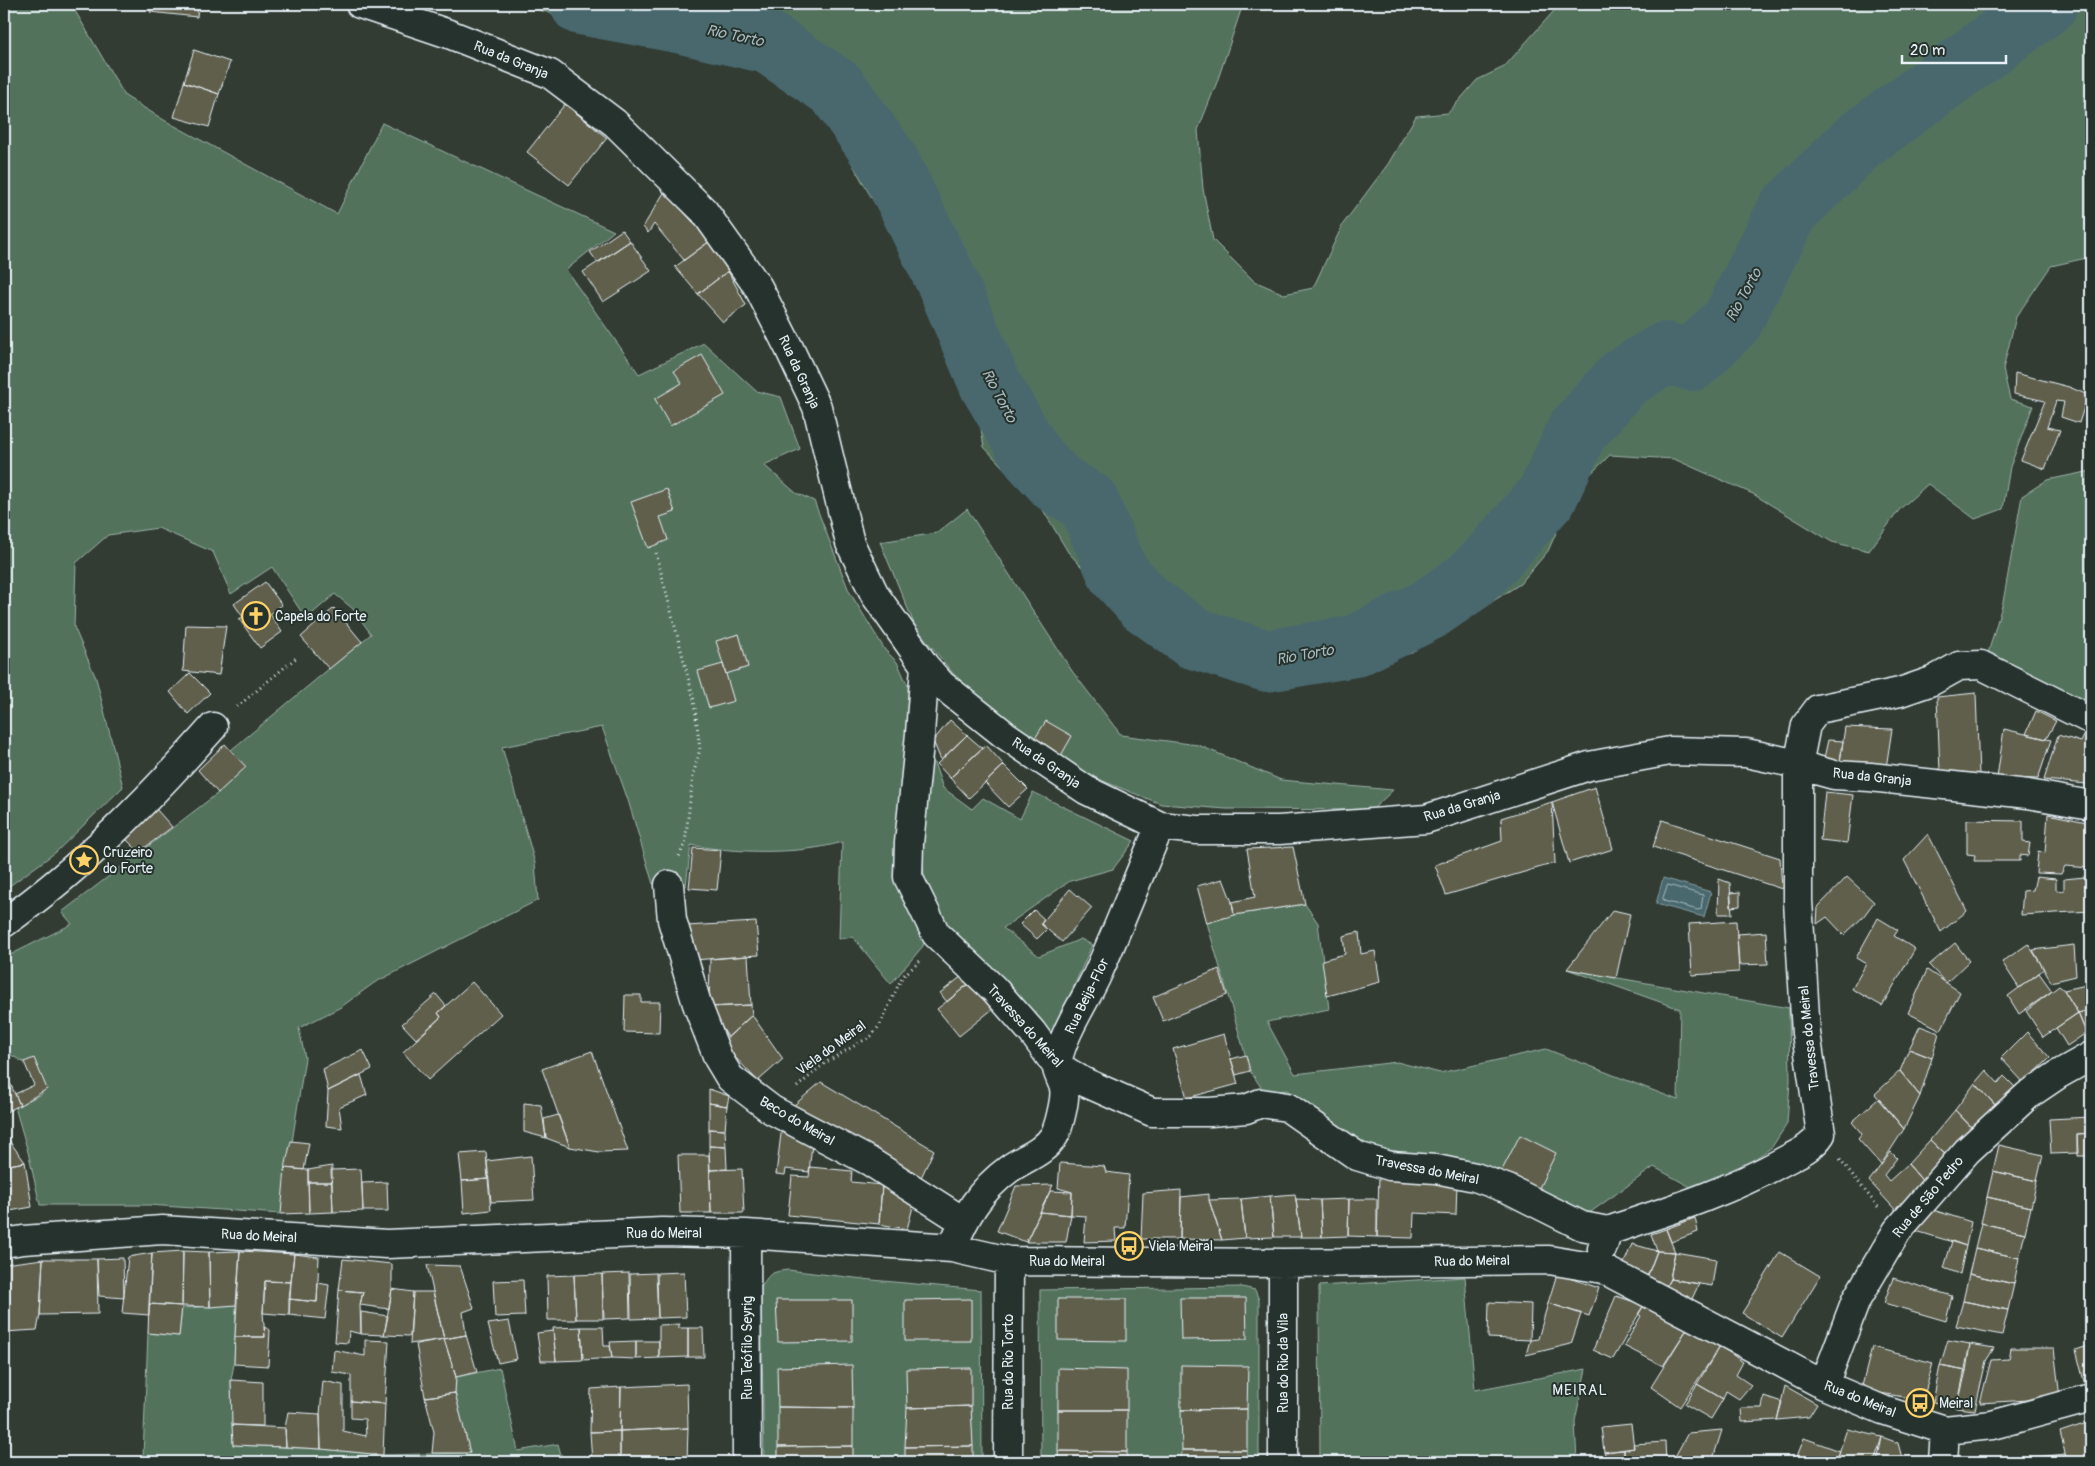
<svg xmlns="http://www.w3.org/2000/svg" width="2095" height="1466" font-family="Pangolin,sans-serif">
	<rect width="100%" height="100%" fill="#323c33"/>
	<filter id="ink" filterUnits="userSpaceOnUse"><feTurbulence type="fractalNoise" baseFrequency=".02" numOctaves="2"/><feDisplacementMap in="SourceGraphic" scale="10" xChannelSelector="R" yChannelSelector="G"/><feConvolveMatrix kernelMatrix="1 2 1 2 8 2 1 2 1" color-interpolation-filters="sRGB"/></filter>
	<g filter="url(#ink)">
		<path fill="#52725c" stroke="#9db2aa" d="M4,4h67l54,92 39,24 173,94 45,-91 232,108 -48,39 73,104 65,-31 52,48 25,6 19,52 -36,16 32,28 18,8 35,90 36,59 12,12 11,24 4,47 -13,142 28,54 -4,17 -32,38 -38,-47 -14,2 3,-97c-42,13 -108,11 -151,3l-5,41 -33,-2 -25,-84 -26,-73 -100,20 33,116 3,37 -164,83 -33,24 -42,21 6,30 -24,156 -133,-9h-108l-12,-53 -13,-45 27,-13 -3,-23 -35,-20v-93l68,-34 -10,-12 156,-119 27,-26 -14,-17 140,-116 -18,-25 -18,-15 -29,25 -34,-52 -41,27 -18,-42 -55,-24 -50,7 -32,28 -2,64 22,51 27,109 -67,65 -52,38z
			M517,4h726l-26,78 -19,48 5,59 10,51 41,41 30,13 29,-6 30,-64 45,-60 28,-48 32,-3 29,-33 27,-13 56,-63h531v253l-40,9 -35,51 -13,52 7,30 23,7 -23,61 -7,42 -28,10 -47,-35 -28,25 -31,42 -37,-9 -79,-48 -79,-35 -64,-4 -34,33 -28,63 -28,33 -109,69 -78,26 -79,-1 -40,-8 -62,-26 -84,-92 -25,-42 -59,-63 -9,-55 -22,-51 -129,-227 -33,-39 -53,-27 -148,-24z
			M2091,471v236l-105,-47 17,-58 19,-106 25,-16z
			M967,509l105,162 49,64 77,10 83,35 112,10 -21,20 -146,-1 -65,-5 -58,-23 -44,-22 -96,-73 -48,-60 -35,-84 57,-9z
			M927,743l16,45 29,21 11,-11 37,21 13,-27 101,49 -21,28 -43,12 -67,47 36,28 42,-17 11,6 -44,100 -93,-103 -30,-46 -5,-93z
			M1305,904l13,19 11,86 -62,13 28,52 102,-12 43,11 106,-24 132,51 2,-91 -113,-40 222,39 1,73 -3,43 -15,23 -37,26 -39,17 -42,-23 -69,49 -173,-62 -44,-8 -47,-29 -34,-27 -22,3 -15,-22 -43,-148 27,-8z
			M788,1270l84,10 109,10 1,172h-218l-3,-174c8,-15 10,-16 27,-18z
			M1465,1277l10,113 111,-21 -11,52 2,41h-257l-1,-176z
			M1242,1287l13,3 4,10v162h-218l-1,-172z
			M236,1305l-2,59 -3,16 2,65 88,4 62,6 87,-2 -15,-60 1,-16 44,-9 18,83 40,-7 5,18h-448l28,-5 5,-124 31,3 3,-28z"/>
		<path fill="#48686e" stroke="#889fa5" d="M1663,878l48,14 -7,25 -48,-13z"/>
		<g fill="none" stroke-linecap="round" stroke-linejoin="round">
			<path stroke="#a8bac1" stroke-width="1" d="M1668,885l35,10 -2,14 -3,1 -34,-9 -1,-3z"/>
			<path stroke="#48686e" stroke-width="62" d="M581,4l97,18 91,21 68,46 52,74 58,119 43,102 42,72 25,27 31,19 30,71 27,30 48,35 74,23 88,-15 73,-36 42,-29 22,-22 55,-63 30,-65 47,-53 41,-25 27,7 40,-39 56,-111 70,-68 189,-138"/>
		</g>
		<path fill="#605f4b" stroke="#e8f1f8" d="M151,4h47l-1,13 -47,-5z
			M194,50l36,12 -11,32 -35,-12z
			M184,82l35,12 -10,33 -35,-10z
			M565,104l42,34 -38,47 -42,-33z
			M665,191l45,50 -26,19 -30,-36 -6,9 -5,-6z
			M622,230l8,11 -32,22 -8,-11z
			M630,241l21,30 -48,31 -20,-30z
			M710,241l18,30 -30,23 -23,-27z
			M728,271l18,34 -23,17 -25,-28z
			M702,355l23,40 -55,31 -15,-27 27,-16 -8,-12z
			M2015,373l54,14 19,8 -9,28 -18,-6 3,-15 -8,-1 -9,26 13,3 -15,39 -24,-9 24,-59 -31,-7z
			M667,489l8,23 -15,5 8,23 -20,8 -17,-46z
			M265,582l17,23 -12,9 12,18 -22,16 -21,-29 4,-2 -9,-13z
			M334,608l28,34 -33,27 -28,-32z
			M186,625l40,1 -7,49 -36,-4z
			M739,634l9,33 -22,7 -10,-33z
			M723,664l11,37 -25,7 -11,-37z
			M190,673l20,20 -22,21 -18,-22z
			M1976,693l3,83 -39,-4 -3,-75z
			M2036,711l20,10 -10,18 -20,-5z
			M950,720l17,15 -26,25 -8,-19z
			M1046,721l26,15 -13,23 -27,-16z
			M1845,727l47,2 -6,39 -46,-6z
			M2004,729l47,11 -13,39 -41,-1z
			M967,735l15,13 -32,30 -13,-14z
			M2058,735l23,7 3,-6 7,4v36l-4,8 -43,-4z
			M1828,740l15,1 -3,21 -16,-4z
			M225,744l21,23 -28,26 -20,-23z
			M986,745l18,20 -35,33 -19,-20z
			M1004,765l24,24 -20,18 -23,-24z
			M1595,787l18,62 -44,14 -17,-61z
			M1825,792l28,3 -6,48 -27,-3z
			M1552,802l3,61 -109,32 -11,-30 67,-24 -1,-23z
			M156,809l16,18 -33,25 -14,-14z
			M2048,814l43,9 -1,45 -25,-2 -4,8 -25,-1 2,-22 7,2z
			M1662,820l118,38 2,31 -129,-42z
			M1967,820l56,1v21l7,1 -2,13 -8,-1v6h-46l1,-6 -8,-1z
			M1928,834l39,77 -26,21 -37,-72z
			M1293,847l12,57 -71,11 -2,-13 23,-5 -8,-48z
			M693,848l28,2 -4,40 -28,-2z
			M1847,877l27,25 -11,15 -19,18 -17,-18 -10,7 1,-17z
			M2036,877l20,2v11l8,1v-12l21,-2v14h6v20l-70,4 2,-24 10,-1z
			M1223,879l9,23 2,13 -27,8 -10,-37z
			M1719,879l11,4 2,31h-14z
			M1070,889l22,19 -30,34 -21,-18z
			M1740,892v14l-9,1 -1,-14z
			M1034,910l10,9 -3,5 6,5 -10,10 -17,-15z
			M1613,910l17,4 -14,64 -49,-9z
			M1878,918l20,12 -4,6 21,13 -33,57 -30,-17 14,-25 -10,-6z
			M1736,921l3,51 -47,3 -3,-51z
			M756,922l3,33 -65,5 -8,-34z
			M1359,932l2,22 14,-3 5,31 -53,14 -5,-36 23,-6 -2,-18z
			M1766,932l2,32 -29,1 -2,-31z
			M1955,943l14,18 -23,22 -17,-18z
			M2028,944l16,25 -25,19 -17,-26z
			M2074,945l2,31 -25,6 -18,-32z
			M748,956l3,49 -42,2 1,-48z
			M1219,969l8,26 -64,26 -10,-24z
			M1927,970l33,22 -19,38 -33,-17z
			M2039,973l13,18 -33,23 -11,-18z
			M962,976l6,8 -21,18 -7,-9z
			M973,981l21,27 -35,28 -22,-27z
			M472,982l29,32 -73,66 -25,-28 38,-35 -3,-4z
			M2091,984v26l-13,3 -14,-23z
			M2059,986l5,4 14,23 -35,24 -17,-26z
			M436,994l10,12 -8,7 3,4 -25,22 -14,-15z
			M625,995h16v7h19l-1,31 -35,-1z
			M751,1005l1,10 -24,22 -19,-30z
			M2091,1010v29h-2l-11,-26z
			M2078,1013l8,20 -19,13 -11,-18z
			M752,1015l31,44 -25,22 -30,-31 -4,-9z
			M1920,1026l19,7 -7,25 -23,-9z
			M2027,1032l23,26 -26,25 -23,-25z
			M1224,1034l14,50 -51,14 -14,-49z
			M1909,1049l23,9 -12,38 -20,-25z
			M363,1050l9,19 -44,22 -5,-22z
			M592,1051l36,100 -29,1 -29,-5 -28,-78z
			M1246,1055l4,16 -14,4 -5,-16z
			M34,1058l13,31 -27,16 -5,-11 19,-9 -10,-23z
			M1986,1070l12,13 6,-7 14,14 -20,18 -23,-25z
			M1900,1071l20,25 -16,33 -29,-35z
			M5,1072l15,33 -16,8v-40z
			M361,1075l6,20 -28,12 3,21 -16,-2 2,-35z
			M821,1082l113,68 -16,34 -125,-78z
			M1975,1083l23,25 -22,24 -21,-22z
			M709,1089l20,7 -2,10 -18,-3z
			M1878,1099l26,30 -23,36 -23,-26 4,-5 -10,-12z
			M524,1103l17,2 5,33 -22,-6z
			M709,1103l18,3 -2,24 -16,-1z
			M1955,1110l21,22 -26,27 -20,-19z
			M558,1115l12,32 -24,-9 -2,-19z
			M2091,1117v16l-14,1 1,19 -27,1 -2,-35z
			M782,1126l30,18 -3,28 -23,-3 -1,6 -9,-1z
			M709,1129l16,1 1,17 -17,-1z
			M2091,1133v23h-14v-22z
			M4,1134l21,28 -21,4z
			M1520,1135l36,18 -19,39 -37,-18z
			M1930,1140l20,19 -24,26 -18,-21z
			M291,1141l18,2 -5,27 -19,-2z
			M1999,1145l44,10 -6,26 -44,-10z
			M709,1146l17,1 1,22 -17,1z
			M486,1152l2,27 -26,2 -3,-27z
			M1891,1152l6,6 -13,17 5,6 19,-17 18,21 -26,30 -31,-34z
			M678,1155h31l2,58h-31z
			M531,1156l3,44 -43,2 -4,-41z
			M25,1162l7,45 -28,5v-46z
			M1060,1163l44,3 2,6 23,3 -4,53h-10l1,13 -32,1 2,-26 -15,-1 1,-23 -14,-4z
			M332,1166v16h-24v-12z
			M810,1167l42,4 -1,11 31,3 -3,39 -91,-9 4,-39 17,1z
			M285,1168l23,2 1,43 -28,1z
			M361,1169l2,42 -30,1 -2,-42z
			M742,1169l2,44h-33l-1,-43z
			M1993,1171l44,10 -6,26 -44,-10z
			M1379,1176l78,4 -1,35 -42,-2 -1,25 -36,-1z
			M488,1179l3,31 -27,3 -2,-32z
			M308,1182h24l1,30 -24,1z
			M387,1182l1,29h-25l-1,-28z
			M882,1185l31,22 -6,22 -28,-5z
			M1053,1185l-27,57 -29,-11 19,-45z
			M1181,1190l-1,49h-39l2,-46z
			M1050,1191l22,1 -1,23 -31,-3z
			M1209,1194v6l13,40 -42,-1 1,-42z
			M1295,1194l6,43h-27l-4,-41z
			M1270,1196l4,41 -29,1 -4,-39z
			M1987,1197l44,10 -6,26 -44,-10z
			M1241,1199l4,39 -23,2 -13,-40z
			M1296,1199l24,1 2,37h-21z
			M1349,1199h28v38l-29,-1z
			M1349,1199l-1,37 -26,1 -2,-37z
			M1933,1210l38,12 -5,24 -50,-15z
			M1040,1212l31,3 -5,27h-40z
			M1695,1218l3,14 -27,10 -5,-13z
			M1981,1223l44,10 -6,25 -44,-10z
			M1666,1229l5,13 4,10 -18,-1 -6,-17z
			M1952,1241l14,5 -6,28 -16,-6z
			M1632,1244l25,7 -11,29 -24,-12z
			M1975,1248l44,10 -5,26 -45,-10z
			M183,1251l26,1 1,55 -28,-1z
			M183,1251l-1,55 -33,-2 3,-51z
			M240,1251l54,3 -3,28 -26,-1 -2,32 2,24h-30z
			M240,1251l-4,54 -26,2 -1,-55z
			M1657,1251l18,1 -5,27 -6,11 -18,-10z
			M1675,1252l41,7 -4,27 -42,-7z
			M1780,1252l40,24 -38,62 -40,-25z
			M152,1253l-3,62 -27,-2 6,-56z
			M294,1254l25,3 -2,45 -28,-3z
			M123,1258l1,40 -25,-2 -2,-37z
			M43,1259h54l1,55 -58,1z
			M43,1259l-3,56 -3,15 -33,2v-68z
			M343,1259l49,5v25l-3,20 -29,-4 3,-13 -24,-2z
			M427,1265l33,1 14,42 -11,4 3,23 -22,4z
			M684,1272l2,45 -28,1 -1,-45z
			M629,1273l1,45 -26,1 -2,-45z
			M656,1273l2,45 -27,1 -1,-45z
			M602,1274l1,45h-27l-2,-44z
			M1557,1274l42,14 -10,28 -41,-13z
			M1969,1274l45,10 -6,26 -45,-9z
			M574,1275l2,45h-28l-1,-44z
			M1893,1278l59,18 -6,25 -62,-18z
			M1670,1279l29,5 -9,19 -26,-13z
			M523,1280l2,36 -30,1 -2,-36z
			M265,1281l26,1 -2,33 -26,-2z
			M318,1283l11,2 -4,34 -36,-4v-16l28,3z
			M392,1289l21,3 -3,44 -26,-1z
			M339,1290l24,2 -3,13 1,29 -12,-3 -1,12 -13,-1z
			M413,1292h20l11,47 -34,5z
			M1616,1296l28,9 -31,54 -20,-9z
			M1180,1298h66l1,41 -66,1z
			M971,1299v42h-66v-41z
			M1058,1299h68v42l-68,-1z
			M776,1300h76v41l-74,1z
			M1963,1301l45,9 -6,25 -46,-9z
			M1489,1302l42,2 -1,36 -42,-2z
			M1548,1303l33,11 -10,30 -45,11 4,-15 8,-1z
			M149,1304l33,2 -3,30 -31,-3z
			M1644,1305l43,24 -24,37 -39,-20 17,-30 -3,-2z
			M361,1312l27,4 -4,19 -23,-1z
			M509,1321l8,38 -19,4 -10,-39z
			M680,1324l-2,4h10v29l-29,1v-33z
			M264,1327l6,3 -2,36 -34,-2 1,-27h30z
			M581,1327l2,33 -27,1 -3,-33z
			M581,1327h22l1,19h6l2,12 -29,2z
			M688,1328h15l1,29h-16z
			M1687,1329l33,17 -40,61 -29,-20z
			M553,1331l3,30h-15l-4,-28z
			M466,1335l11,37 -21,5 -12,-38z
			M444,1339l12,38 -1,16 -30,4 -9,-53z
			M365,1340l24,1 -4,63 -34,-3v-26l-19,-3 2,-22 31,6z
			M1948,1340l22,4 -4,27 -26,-5z
			M636,1341v18l-24,-1 -2,-16z
			M636,1341h23v17l-23,1z
			M1970,1344l24,4 -8,13 -11,49 -18,-2z
			M2091,1345v47l-4,1 -11,-43z
			M1720,1346l23,16 -7,13 15,10 -12,14 -13,-8 -3,8 -26,-15z
			M1872,1347l61,16 -10,37 -62,-10z
			M2011,1348h43l6,50 -80,5 11,-43 18,-1z
			M852,1365l1,43 -75,-1 -1,-40z
			M1181,1365l67,1 -1,43 -66,1z
			M1940,1366l26,5 -9,37 -24,-6z
			M971,1368v38l-64,2 -1,-39z
			M1058,1368l69,2v40h-69z
			M231,1380l32,2v44l-31,-1z
			M323,1381l20,4v46l23,5 -1,-17 -14,-1v-17l34,3 -2,51 -62,-6 -1,-35z
			M687,1384l1,44 -68,3 1,-44z
			M1697,1384l26,15 -12,20 -26,-15z
			M1785,1386l32,18 -8,13 -32,3z
			M621,1387l-1,44 -30,1 1,-43z
			M455,1393l15,60h-38l2,-21 -9,-35z
			M1764,1396l18,6 -5,18 -35,2 -1,-14h21z
			M971,1406l2,40 -68,1 2,-39z
			M778,1407l75,1v38l-75,1z
			M1247,1409v41h-65l-1,-40z
			M1058,1410h69v42l-69,-1z
			M288,1412l32,2 1,35 -35,-2 -1,-19z
			M2090,1422l1,40h-24l-7,-30z
			M1631,1424l3,24 -30,4 -3,-25z
			M232,1425l53,3 1,19 -53,-2z
			M688,1428l-1,34h-67v-31z
			M1847,1429l35,8 -8,25h-38z
			M1722,1430l-10,32h-40l16,-29z
			M620,1431v31h-28l-2,-30z
			M1882,1437l16,6 5,19h-26z
			M1804,1438l36,13 -4,11h-41z
			M1665,1442l1,20h-42v-12l10,-2 -1,-4z
			M853,1446v16h-75v-15z
			M973,1446v16h-68v-15z
			M1182,1450h65v12h-66z
			M1624,1450v12h-18l-2,-10z
			M1058,1451l69,1v10h-68z
			M2065,1454l2,8h-69l9,-2z"/>
		<g fill="none" stroke-linecap="round" stroke-linejoin="round">
			<defs>
				<path id="minor" d="M360,4l89,30 101,40 65,49 89,88 54,76 31,61 28,59 33,136 25,52 50,71 17,19 63,50 81,55 74,36 37,4h82l147,-11 163,-53 81,-15 76,2 38,8 50,14 36,2 158,17 63,11
					M925,666l-5,68 -11,109 -1,34 28,57 58,55 38,43 24,33 26,16 70,31h58l36,-3 15,-6 26,4 70,49 33,10 46,3 39,8 33,12 74,37 26,5
					M669,885l3,35 25,84 21,54 12,20 42,32 97,51 94,60
					M4,923c78,-55 146,-125 209,-196
					M746,1234l1,228
					M4,1243l19,-3 139,-10 225,14 275,-12 84,2 206,14 57,13 274,2 266,-3 54,9 221,116 59,25 62,20 47,-5 99,-27
					M952,1248c13,-32 28,-58 57,-79 15,-11 34,-16 45,-33 5,-9 12,-38 10,-48 -2,-8 -9,-18 -7,-25 7,-33 28,-61 41,-90 22,-48 41,-99 62,-147
					M1602,1249l6,-18c60,-20 120,-39 176,-70 13,-7 28,-13 37,-27l-15,-101 -8,-132v-136l8,-40 12,-16 82,-17 32,-11 27,-15 22,-1 110,55
					M1824,1385l32,-85 41,-69 70,-80 61,-56 31,-21 32,-18
					M1008,1462l1,-201
					M1283,1462v-199
					M1943,1462l2,-32"/>
			</defs>
			<use href="#minor" stroke="#e8f1f8" stroke-width="31"/>
			<path stroke="#e8f1f8" stroke-width="3" stroke-dasharray="1 4" stroke-linecap="butt" d="M656,553l38,147 6,49 -7,27 -8,67 -6,14
				M237,707l60,-50
				M797,1087l28,-24 46,-27 9,-11 22,-48 18,-16
				M1840,1159l38,48"/>
			<use href="#minor" stroke="#26332d" stroke-width="28"/>
		</g>
	</g>
	<defs>
		<symbol id="church-ring" viewBox="-11 -11 22 22"><circle r="9.5" fill="#26332d" stroke="#ffd166" stroke-width="1.5"/><path d="M-1.2-6h2.4v3.5h3.3v2.4h-3.3V6h-2.4V-.1h-3.3v-2.4h3.3Z" fill="#ffd166"/></symbol>
		<symbol id="sight-ring" viewBox="-11 -11 22 22"><circle r="9.5" fill="#26332d" stroke="#ffd166" stroke-width="1.5"/><path d="M0-6L1.8-2.2L6-1.7L2.9 1.2L3.7 5.4L0 3.3L-3.7 5.4L-2.9 1.2L-6-1.7L-1.8-2.2Z" fill="#ffd166"/></symbol>
		<symbol id="bus-ring" viewBox="-11 -11 22 22"><circle r="9.5" fill="#26332d" stroke="#ffd166" stroke-width="1.5"/><path d="M-5-6H5V4H4V6H2V4H-2V6H-4V4H-5ZM-3.5-4V0h7V-4ZM-3.5 1.2v1.5H-2V1.2ZM2 1.2v1.5H3.5V1.2Z" fill="#ffd166"/></symbol>
	</defs>
	<g fill-rule="evenodd">
		<use href="#church-ring" x="240" y="600" width="32" height="32"/>
		<use href="#sight-ring" x="68" y="844" width="32" height="32"/>
		<use href="#bus-ring" x="1113" y="1230" width="32" height="32"/>
		<use href="#bus-ring" x="1904" y="1387" width="32" height="32"/>
	</g>
	<g text-anchor="middle" dominant-baseline="central" stroke-width="4" stroke-linejoin="round" paint-order="stroke">
		<g font-size="14" fill="#e8f1f8" stroke="#26332d">
			<text transform="translate(511 60) rotate(22)">Rua da Granja</text>
			<text transform="translate(799 372) rotate(65)">Rua da Granja</text>
			<text transform="translate(1046 763) rotate(34)">Rua da Granja</text>
			<text transform="translate(1872 777) rotate(6)">Rua da Granja</text>
			<text transform="translate(1462 806) rotate(-17)">Rua da Granja</text>
			<text transform="translate(1087 996) rotate(-64)">Rua Beija-Flor</text>
			<text transform="translate(1025 1026) rotate(48)">Travessa do Meiral</text>
			<text transform="translate(1809 1038) rotate(-96)">Travessa do Meiral</text>
			<text transform="translate(831 1048) rotate(-36)">Viela do Meiral</text>
			<text transform="translate(797 1121) rotate(30)">Beco do Meiral</text>
			<text transform="translate(1427 1170) rotate(11)">Travessa do Meiral</text>
			<text transform="translate(1928 1197) rotate(-50)">Rua de São Pedro</text>
			<text x="664" y="1233">Rua do Meiral</text>
			<text transform="translate(259 1236) rotate(3)">Rua do Meiral</text>
			<text x="1067" y="1261">Rua do Meiral</text>
			<text transform="translate(1472 1261) rotate(-1)">Rua do Meiral</text>
			<text transform="translate(747 1348) rotate(-90)">Rua Teófilo Seyrig</text>
			<text transform="translate(1008 1362) rotate(-90)">Rua do Rio Torto</text>
			<text transform="translate(1283 1363) rotate(-90)">Rua do Rio da Vila</text>
			<text transform="translate(1860 1399) rotate(22)">Rua do Meiral</text>
		</g>
		<g font-size="14" fill="#e8f1f8" stroke="#26332d" text-anchor="start">
			<text x="275" y="616">Capela do Forte</text>
			<text x="103" y="852">Cruzeiro<tspan x="103" dy="16">do Forte</tspan></text>
			<text x="1148" y="1246">Viela Meiral</text>
			<text x="1939" y="1403">Meiral</text>
		</g>
		<g font-size="15" font-style="italic" fill="#a8bac1" stroke="#26332d">
			<text transform="translate(735 36) rotate(12)">Rio Torto</text>
			<text transform="translate(1744 295) rotate(-61)">Rio Torto</text>
			<text transform="translate(999 396) rotate(62)">Rio Torto</text>
			<text transform="translate(1305 655) rotate(-10)">Rio Torto</text>
		</g>
		<g font-size="15" letter-spacing="1" fill="#e8f1f8" stroke="#26332d">
			<text x="1580" y="1390">MEIRAL</text>
		</g>
	</g>
	<rect width="2095" height="1466" fill="none" stroke="#26332d" stroke-width="20"/>
	<rect x="10" y="10" width="2075" height="1446" fill="none" stroke="#e8f1f8" stroke-width="2" filter="url(#ink)"/>
	<path d="M1902 55v8h104v-8" fill="none" stroke="#e8f1f8" stroke-width="2.5"/>
	<text x="1910" y="55" font-size="15" fill="#e8f1f8" stroke="#26332d" stroke-width="4" paint-order="stroke">20 m</text>
</svg>
